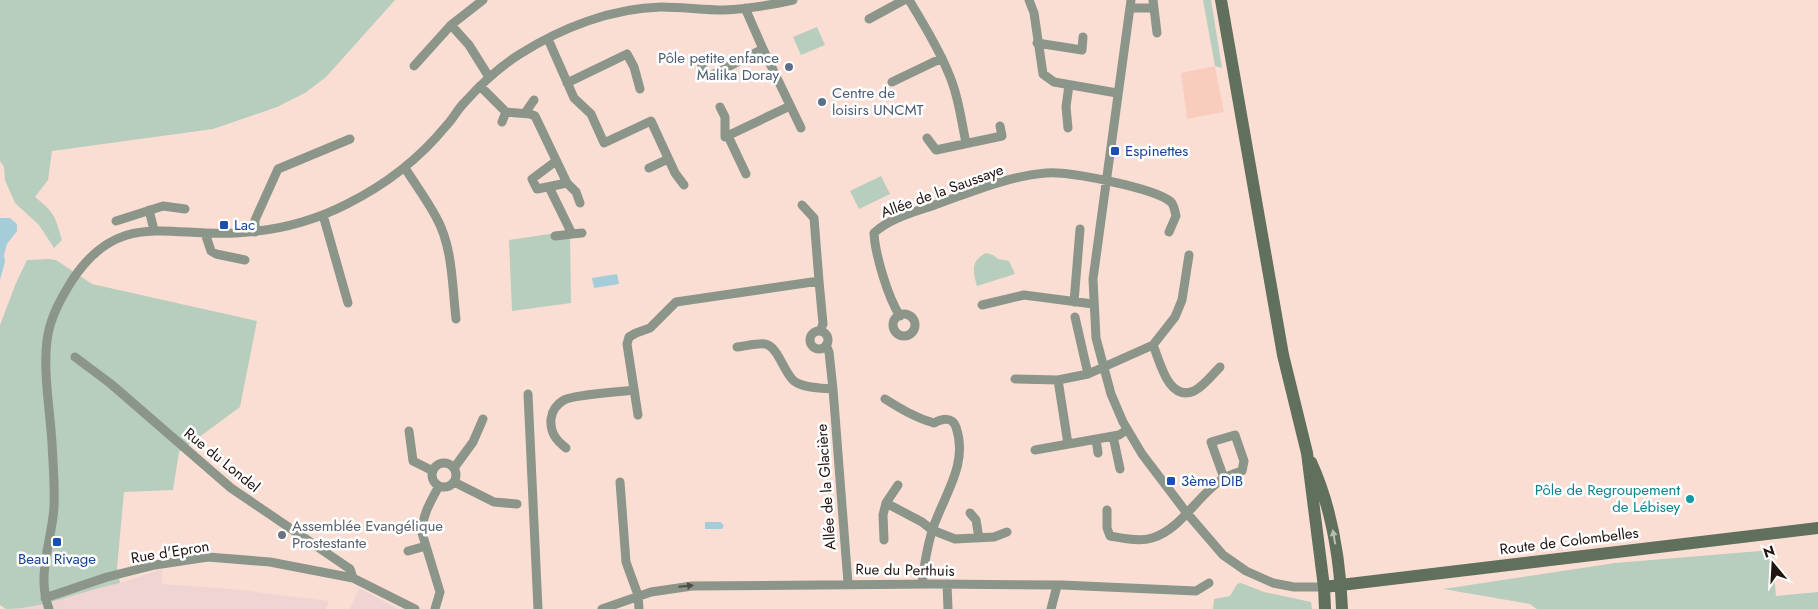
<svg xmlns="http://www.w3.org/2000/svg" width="1818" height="609" font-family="Jost,sans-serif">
	<rect width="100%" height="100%" fill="#fbded3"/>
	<path fill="#efd4d3" d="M163,569l-2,15 72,5 96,12 -3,8h-312l17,-3 67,-19 22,-4z
		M359,588l39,21h-48z"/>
	<path fill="#f9cdbe" d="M1215,66l9,46 -37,7 -6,-46z"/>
	<path fill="#b7cdbd" d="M0,0h395l-69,77 -21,16 -28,14 -64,22 -161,22 -4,29 -13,17c20,16 20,19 27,43l-8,8 -15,-23 -24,-22 -10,-23 -1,-13 -4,-6z
		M1203,0h8l11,68 -7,-2z
		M817,27l8,18 -24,10 -8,-18z
		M881,176l9,18 -31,15 -9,-18z
		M570,231l1,72 -59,8 -3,-71z
		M986,253l7,2 5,4 11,2 6,13 -38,12c-4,-14 -7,-25 9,-33z
		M48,259l8,1 36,24 165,37 -17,86 -61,45 -6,38 -49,2 -7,76 3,15c-37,7 -78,26 -114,26l-6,-4v-280l16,-42 11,-23z
		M1772,550l4,46 42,-4v17h-281l-7,-5 -87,-15 172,-26z
		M1241,583l23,9 47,10 1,7h-99l1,-10 16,-3 7,-12z"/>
	<path fill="#a4cdd9" d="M0,218h10l7,6v7l-10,13 -3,11 1,7 -5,18z
		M617,274l2,10 -25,4 -2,-10z
		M705,522h16l3,4 -2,3h-17z"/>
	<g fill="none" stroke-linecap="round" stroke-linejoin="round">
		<path stroke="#8c9589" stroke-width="9" d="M909,0c14,23 29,47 39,72 10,22 13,47 18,71
			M1029,0l5,13 9,61 11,8 63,11
			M1131,0l-38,279 3,59 15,56 12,28 19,32 44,58 37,43 23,16 27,12 21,4h30
			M1153,0l4,33
			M745,8l18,41 38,79
			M1130,8h23
			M869,19l35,-19
			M451,25l18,20 20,32
			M548,39l26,59 17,16 13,29 47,-22 24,52 9,12
			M1037,43l45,7 1,-13
			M699,59l9,18 55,-28
			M414,66l37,-41 32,-25
			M892,82l50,-24
			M567,83l60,-29 7,13 6,22
			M480,86l26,26 24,2 5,2 32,67 -30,6 -5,-10 24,-18
			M720,107l5,10v20l65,-31
			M525,113l9,-13
			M502,122l4,-10
			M1068,128l-2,-21 3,-22
			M728,136l18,38
			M927,138l9,12 66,-14 -2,-10
			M405,168c10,16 22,32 31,49 17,30 16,68 20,102
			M649,168l19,-9
			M567,183l9,9 4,11
			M549,187l23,47 -17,2
			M149,210l5,20
			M323,215l25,88
			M116,221l47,-15 22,3
			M255,232v-12l23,-51 72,-30
			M205,233l6,18 5,3 29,6
			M572,234l10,-1
			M819,281l4,43 -3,7
			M1074,302l6,-73
			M982,305l42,-10 69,9
			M893 325a11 11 0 1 1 22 0a11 11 0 1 1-22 0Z
			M900,316c-12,-18 -25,-62 -26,-83 17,-16 45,-22 66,-30 34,-12 69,-27 106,-30 22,-2 109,15 125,29 3,3 4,9 5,14l-7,16
			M1075,317l13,57
			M810 340a9 9 0 1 1 18 0a9 9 0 1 1-18 0Z
			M826,345l3,7 4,37 15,194
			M1153,345c7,16 15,57 41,46 10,-5 18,-16 26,-24
			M737,347c9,-1 20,-4 28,-3 13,2 19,29 29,37 9,7 27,7 39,8
			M75,357l36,27 120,104 119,81 3,9
			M1015,379l43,1 30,-6 65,-29 22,-28 7,-17 7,-45
			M1058,380l10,64
			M528,394l10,215
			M885,399c16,10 31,19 49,24 8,-4 18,-7 22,4 13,38 -13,69 -24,104 -5,17 -8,35 -10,53
			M638,415l-11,-71 2,-7 7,-4 14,-5 26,-26 143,-21 -5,-63 -12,-13
			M409,431l4,30 20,10
			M1113,436l7,33
			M1096,439l2,14
			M566,448c-10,-8 -16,-15 -15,-29 1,-8 6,-15 13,-19 12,-6 55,-8 70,-10
			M1035,450l84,-15 8,-5
			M432 475a12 12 0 1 1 24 0a12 12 0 1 1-24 0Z
			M454,468l19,-26 10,-23
			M454,482l40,20 23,2
			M620,482l6,80 12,33 1,14
			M886,503l12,-18
			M1107,510v18l3,8c13,2 29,6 42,2 30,-9 46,-44 72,-60 5,-3 12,-5 18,-7l2,-10 -9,-26 -24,7 13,36
			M970,513l6,7 3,18
			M884,540l-1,-25 3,-12 36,19 10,8 23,9 39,-2 13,-5
			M408,551l18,-5
			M947,584l1,25
			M45,598l62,-21 48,-12 53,-8 62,5 83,16 62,31
			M49,609c-13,-34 3,-68 5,-102 1,-21 -1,-43 -2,-64 -2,-33 -9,-70 -5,-103 3,-22 13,-40 24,-58 47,-73 95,-45 165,-49 39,-2 76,-11 111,-29 38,-19 72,-45 99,-78 7,-7 11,-16 18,-23 16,-18 35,-36 56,-49 41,-26 92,-46 141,-47 21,0 42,3 63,3 23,-1 47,-5 69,-10
			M435,609l5,-17 -18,-59c0,-18 9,-32 17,-47
			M602,609l49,-17 41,-6 241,-2 129,1 134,6 13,-8
			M1051,609l6,-23"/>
		<path stroke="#616f5d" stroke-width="12" d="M1221,0l62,355 24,98 17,134 1,22
			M1311,462c21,46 29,97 31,147
			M1324,587l494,-59"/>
	</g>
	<defs><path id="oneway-solid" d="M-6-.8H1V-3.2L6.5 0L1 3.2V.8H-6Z" transform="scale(1.25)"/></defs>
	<use fill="#b8beb6" href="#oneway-solid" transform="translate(1334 537) rotate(-100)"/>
	<use fill="#514e46" href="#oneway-solid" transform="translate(686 586) rotate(-5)"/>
	<g fill="#5c6f8a" stroke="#fff" stroke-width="2">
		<circle cx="789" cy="67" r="5"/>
		<circle cx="822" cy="102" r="5"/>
	</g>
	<g fill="#1a4fb4" stroke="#fff" stroke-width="2">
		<rect x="1110" y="146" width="10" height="10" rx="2.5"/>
		<rect x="219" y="220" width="10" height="10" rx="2.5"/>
		<rect x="1166" y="476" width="10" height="10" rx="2.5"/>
		<rect x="52" y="537" width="10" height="10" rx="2.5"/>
	</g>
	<circle fill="#0f9aa8" stroke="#fff" stroke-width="2" cx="1690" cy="499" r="5"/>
	<circle fill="#6b7280" stroke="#fff" stroke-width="2" cx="282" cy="535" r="5"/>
	<g text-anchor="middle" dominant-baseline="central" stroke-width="5" stroke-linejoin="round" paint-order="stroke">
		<g font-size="15" fill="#4e5e75" stroke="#fff" text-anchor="end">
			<text x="779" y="58">Pôle petite enfance<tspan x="779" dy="17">Malika Doray</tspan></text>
			<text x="832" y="93" text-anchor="start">Centre de<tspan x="832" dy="17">loisirs UNCMT</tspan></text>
		</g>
		<g font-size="15" fill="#164399" stroke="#fff" text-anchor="start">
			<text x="1125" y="151">Espinettes</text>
			<text x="234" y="225">Lac</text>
			<text x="1181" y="481">3ème DIB</text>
			<text x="57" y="559" text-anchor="middle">Beau Rivage</text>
		</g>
		<g font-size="15" fill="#20140f" stroke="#fff">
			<text transform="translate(942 191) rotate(-20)">Allée de la Saussaye</text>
			<text transform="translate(222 460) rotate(39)">Rue du Londel</text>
			<text transform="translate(826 487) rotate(-94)">Allée de la Glacière</text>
			<text transform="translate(1569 541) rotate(-7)">Route de Colombelles</text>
			<text transform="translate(170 552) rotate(-9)">Rue d'Epron</text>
			<text transform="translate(905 570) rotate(1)">Rue du Perthuis</text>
		</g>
		<g font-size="15" fill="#0d838f" stroke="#fff" text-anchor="end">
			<text x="1680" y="490">Pôle de Regroupement<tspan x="1680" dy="17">de Lébisey</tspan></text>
		</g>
		<g font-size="15" fill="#5b616d" stroke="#fff" text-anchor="start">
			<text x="292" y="526">Assemblée Evangélique<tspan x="292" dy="17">Prostestante</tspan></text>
		</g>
	</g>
	<g transform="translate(1773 564) rotate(342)" stroke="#ffffff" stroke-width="4" paint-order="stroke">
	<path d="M0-4L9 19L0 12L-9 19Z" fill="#20140f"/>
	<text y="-8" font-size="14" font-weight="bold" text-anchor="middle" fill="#20140f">N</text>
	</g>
</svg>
